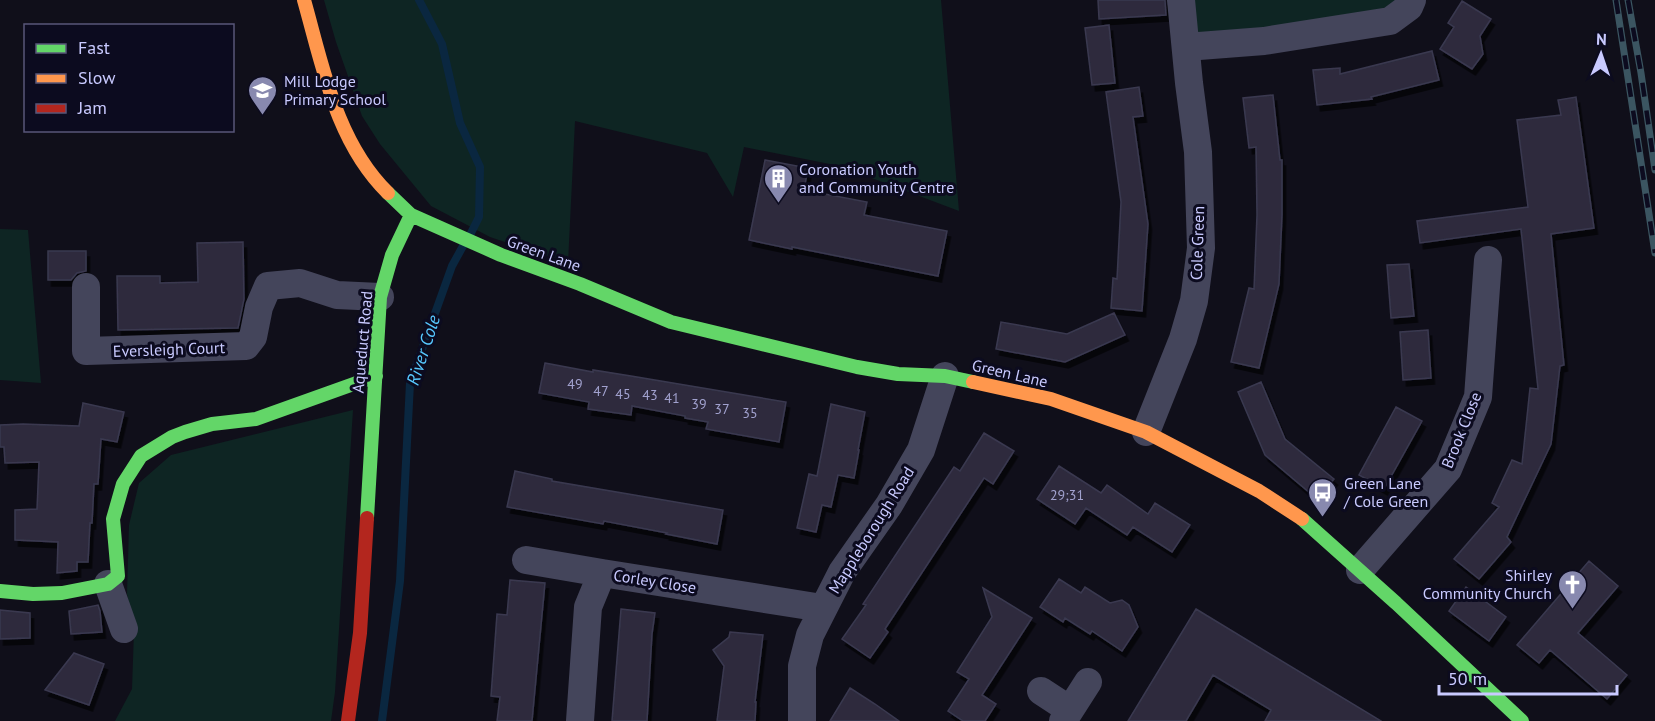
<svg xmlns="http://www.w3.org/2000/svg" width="1655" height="721" font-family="'PT Sans',sans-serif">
	<defs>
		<filter id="shadow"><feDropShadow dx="3.5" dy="6" stdDeviation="0" flood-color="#0009"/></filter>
	</defs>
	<rect width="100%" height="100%" fill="#100f1a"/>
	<path fill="#0e2523" d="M324,0h617l18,211 -119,-45 -96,-19 -11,50 -26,-44 -132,-32 -7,142 -78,-26 -59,-31 -51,-62 -18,-28 -26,-74z
		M1181,0h231l-3,7 -223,40z
		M0,229l28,1 13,153 -41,-3z
		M353,410l-18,282 -4,29h-216l17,-32 2,-58 -7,-37 2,-69 10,-42 32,-28z"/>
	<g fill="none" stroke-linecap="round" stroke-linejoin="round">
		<path stroke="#0a2740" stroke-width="8" d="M419,0l23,44 18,79 20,44 -1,50 -8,16
			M382,721l18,-140 10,-198 42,-117 11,-20"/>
	</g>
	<path fill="#2d2c3e" stroke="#3a3950" stroke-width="1.5" filter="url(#shadow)" d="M1098,0h67l1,15 -67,4z
		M1462,1l29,18 -11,17 3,18 -11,15 -32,-20 14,-22 -6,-4z
		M1109,25l6,58 -23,2 -7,-57z
		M1432,51l7,29 -68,17 1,2 -55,6 -4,-35 27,-2v6z
		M1139,87l4,29 -10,1 15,107 -6,87 -31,-3 2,-30 4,1 4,-77 -15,-110z
		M1273,95l7,65h2v55l-3,69 -20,84 -28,-6 18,-74 5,1 3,-74 -1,-68 -7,1 -6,-50z
		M1576,97l18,131 -43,6 13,131 -4,1 -9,78 -44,93 4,5 -32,37 -25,-20 45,-52 -7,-4 20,-43 10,4 8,-76 8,1 -17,-160 -101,14 -3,-22 111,-14 -11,-87 44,-5 -3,-15z
		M765,160l43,8 -4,22 63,12 -3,13 83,16 -9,45 -146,-29v2l-43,-9z
		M243,242l1,57 -6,29 -120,2 -1,-54h43v7l38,-1 -1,-39z
		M48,251h38v20l-9,2 -6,7h-23z
		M1409,264l5,52 -23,2 -4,-53z
		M1114,313l11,22 -60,27 -69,-13 5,-27 66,12z
		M1428,330l3,48 -28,2 -3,-48z
		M545,363l48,9v-2l38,6 155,26 -7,40 -73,-13 2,-7 -23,-4v-2l-53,-10 -1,9 -43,-6 1,-7 -50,-9z
		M1261,382l24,57 49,40 -17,20 -52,-44 -27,-63z
		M83,403l41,9 -7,30 -16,-3 -3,45h-4l-2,39h-2l-2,39h-11v9l-20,2 1,-31 -43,-2v-30l22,-1 2,-47 -34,1 -1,-16h-4v-22l23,-1 56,2z
		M831,404l34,8 -7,38h1l-5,28 -16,-3 -7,32 -9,-2 -6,27 -19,-4 12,-54 8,2z
		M1396,407l26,14 -38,68 -25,-14z
		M984,433l30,18 -21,33 -9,-6 -99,151 3,3 -18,26 -28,-19 24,-34 -3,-1 91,-137 6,4z
		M1059,466l42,27 6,-8 41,29 7,-11 35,22 -18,27 -39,-25 -6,8 -41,-27 -11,16 -38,-25z
		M515,471l37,8v2l171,29 -6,34 -51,-10 1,-1 -63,-12 -1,3 -96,-17z
		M1589,561l29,25 -40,47 49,42 -20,24 -57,-49 -11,13 -22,-18z
		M1059,579l22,14 4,-6 25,16 12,-3 7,5 9,22 -16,24 -30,-20 -2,3 -25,-16 -2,4 -23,-15z
		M510,580l35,3 -13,138h-35l3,-24 -9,-1 6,-82 10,1z
		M1466,587l40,30 -17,24 -40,-30z
		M983,588l49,30 -50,77 14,9 -11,17h-22l-15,-10 21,-32 -12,-7 35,-55z
		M98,605l2,6 2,21 -31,2 -2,-23z
		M621,609l34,4 -3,21 -5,87h-35z
		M1196,609l185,112h-116l6,-11 -58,-35 -27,46h-58z
		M0,610l30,3v25l-30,1z
		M730,632l33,3 -8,67h1l-1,19h-38l7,-55 -11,-16 16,-13z
		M74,653l30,11 -15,41 -44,-15z
		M850,688l25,16 24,17h-69z"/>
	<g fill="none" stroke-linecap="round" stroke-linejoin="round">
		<path stroke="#44455b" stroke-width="28" d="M1186,47l78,-6 126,-20 19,-14 3,-7
			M86,287v64l160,-5 7,-9 6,-30 9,-21 32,-3 37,12 43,2
			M1146,432l37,-93 11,-38 7,-53 -3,-96 -9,-69 -8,-83
			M526,560l76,13
			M1360,570l88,-101 30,-72 10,-137
			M108,584l16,45
			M1041,691l29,19
			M580,721l8,-114 14,-34 220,35
			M802,721v-55l8,-31 32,-63 47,-67 32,-55 24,-74
			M1063,721l25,-39"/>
		<path stroke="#63d668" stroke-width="14" d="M388,193l23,22 90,40 79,29 91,38 186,45 41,7 47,2 28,6
			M367,518l13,-221 12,-42 19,-40
			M1302,519l94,84 126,118
			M0,591l33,3 29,-1 46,-9 10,-8 -5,-57 10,-35 18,-28 31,-19 13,-5 27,-8 44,-5 120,-43"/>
		<path stroke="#ff974d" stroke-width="14" d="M304,0c19,67 32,142 84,193
			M973,382l78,17 95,33 113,59 43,28"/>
		<path stroke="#b3261e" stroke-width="14" d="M348,721l12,-88 7,-115"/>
		<defs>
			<path id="rail" d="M1616,0l39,253
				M1628,0l13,73 14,97"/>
		</defs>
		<use href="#rail" stroke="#3b5561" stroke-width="7"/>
		<use href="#rail" stroke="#0c0b1f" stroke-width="4.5" stroke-dasharray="14" stroke-linecap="butt"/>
	</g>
	<defs>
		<symbol id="school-pin" viewBox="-11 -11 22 30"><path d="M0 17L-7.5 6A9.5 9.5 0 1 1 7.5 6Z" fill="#8889af" stroke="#0c0b1f"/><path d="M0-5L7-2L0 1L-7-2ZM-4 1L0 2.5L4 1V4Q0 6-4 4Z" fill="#fff"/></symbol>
		<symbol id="building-pin" viewBox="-11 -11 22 30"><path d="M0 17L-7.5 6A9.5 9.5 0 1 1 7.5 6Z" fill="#8889af" stroke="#0c0b1f"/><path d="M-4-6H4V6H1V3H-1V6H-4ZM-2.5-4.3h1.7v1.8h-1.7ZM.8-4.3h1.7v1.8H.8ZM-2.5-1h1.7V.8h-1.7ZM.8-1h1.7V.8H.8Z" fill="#fff"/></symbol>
		<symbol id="bus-pin" viewBox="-11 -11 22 30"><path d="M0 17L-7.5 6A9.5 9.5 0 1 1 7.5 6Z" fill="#8889af" stroke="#0c0b1f"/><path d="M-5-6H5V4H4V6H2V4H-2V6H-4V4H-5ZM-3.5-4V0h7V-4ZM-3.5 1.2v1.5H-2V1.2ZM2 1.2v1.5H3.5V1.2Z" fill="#fff"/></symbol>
		<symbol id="church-pin" viewBox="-11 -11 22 30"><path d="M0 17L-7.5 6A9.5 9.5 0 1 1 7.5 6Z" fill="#8889af" stroke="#0c0b1f"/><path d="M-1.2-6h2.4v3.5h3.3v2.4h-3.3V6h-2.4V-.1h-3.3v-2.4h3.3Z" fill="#fff"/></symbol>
	</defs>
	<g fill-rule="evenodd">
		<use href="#school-pin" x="246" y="74" width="33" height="45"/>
		<use href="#building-pin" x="762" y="162" width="33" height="45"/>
		<use href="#bus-pin" x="1306" y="476" width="33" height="45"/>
		<use href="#church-pin" x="1556" y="568" width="33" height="45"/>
	</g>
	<g text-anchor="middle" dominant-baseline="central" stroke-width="6" stroke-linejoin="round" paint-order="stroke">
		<g font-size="14" fill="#a2a2cf">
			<text x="575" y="384">49</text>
			<text x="601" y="391">47</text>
			<text x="623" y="394">45</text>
			<text x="650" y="395">43</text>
			<text x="672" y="398">41</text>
			<text x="699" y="404">39</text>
			<text x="722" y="409">37</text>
			<text x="750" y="413">35</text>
			<text x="1067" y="495">29;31</text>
		</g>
		<g font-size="16" fill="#c9caff" stroke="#0c0b1f" text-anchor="start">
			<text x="284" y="81">Mill Lodge<tspan x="284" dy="18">Primary School</tspan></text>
			<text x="799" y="169">Coronation Youth<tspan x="799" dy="18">and Community Centre</tspan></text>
			<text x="1344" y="483">Green Lane<tspan x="1344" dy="18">/ Cole Green</tspan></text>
			<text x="1552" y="575" text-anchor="end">Shirley<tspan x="1552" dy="18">Community Church</tspan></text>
		</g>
		<g font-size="16" fill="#c9caff" stroke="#0c0b1f">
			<text transform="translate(1197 243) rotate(-88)">Cole Green</text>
			<text transform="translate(544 253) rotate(20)">Green Lane</text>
			<text transform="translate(362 342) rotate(-85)">Aqueduct Road</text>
			<text transform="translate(169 349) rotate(-2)">Eversleigh Court</text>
			<text transform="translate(1010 373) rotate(13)">Green Lane</text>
			<text transform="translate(1461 430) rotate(-68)">Brook Close</text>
			<text transform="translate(871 530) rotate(-58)">Mappleborough Road</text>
			<text transform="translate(655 581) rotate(9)">Corley Close</text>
		</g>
		<g font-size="18" font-style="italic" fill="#57c9ff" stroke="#0c0b1f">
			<text transform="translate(423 350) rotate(-72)">River Cole</text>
		</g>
	</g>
	<rect x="24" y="24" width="210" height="108" fill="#0c0b1f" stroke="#585779" stroke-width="1.5"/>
	<rect x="36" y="44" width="30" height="9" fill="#63d668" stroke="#585779" stroke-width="1.5"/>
	<text x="78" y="54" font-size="18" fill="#c9caff">Fast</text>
	<rect x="36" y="74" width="30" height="9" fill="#ff974d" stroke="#585779" stroke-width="1.5"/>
	<text x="78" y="84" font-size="18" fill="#c9caff">Slow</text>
	<rect x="36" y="104" width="30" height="9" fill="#b3261e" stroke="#585779" stroke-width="1.5"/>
	<text x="78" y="114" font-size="18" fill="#c9caff">Jam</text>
	<g transform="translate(1601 54) rotate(2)" stroke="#0c0b1f" stroke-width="4.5" paint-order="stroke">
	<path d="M0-4.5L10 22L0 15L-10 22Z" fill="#c9caff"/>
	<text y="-9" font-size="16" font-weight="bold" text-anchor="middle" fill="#c9caff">N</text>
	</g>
	<path d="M1439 685v9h178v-9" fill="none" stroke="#c9caff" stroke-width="3"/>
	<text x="1448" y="685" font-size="18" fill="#c9caff" stroke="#0c0b1f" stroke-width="4.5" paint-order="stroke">50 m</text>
</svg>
